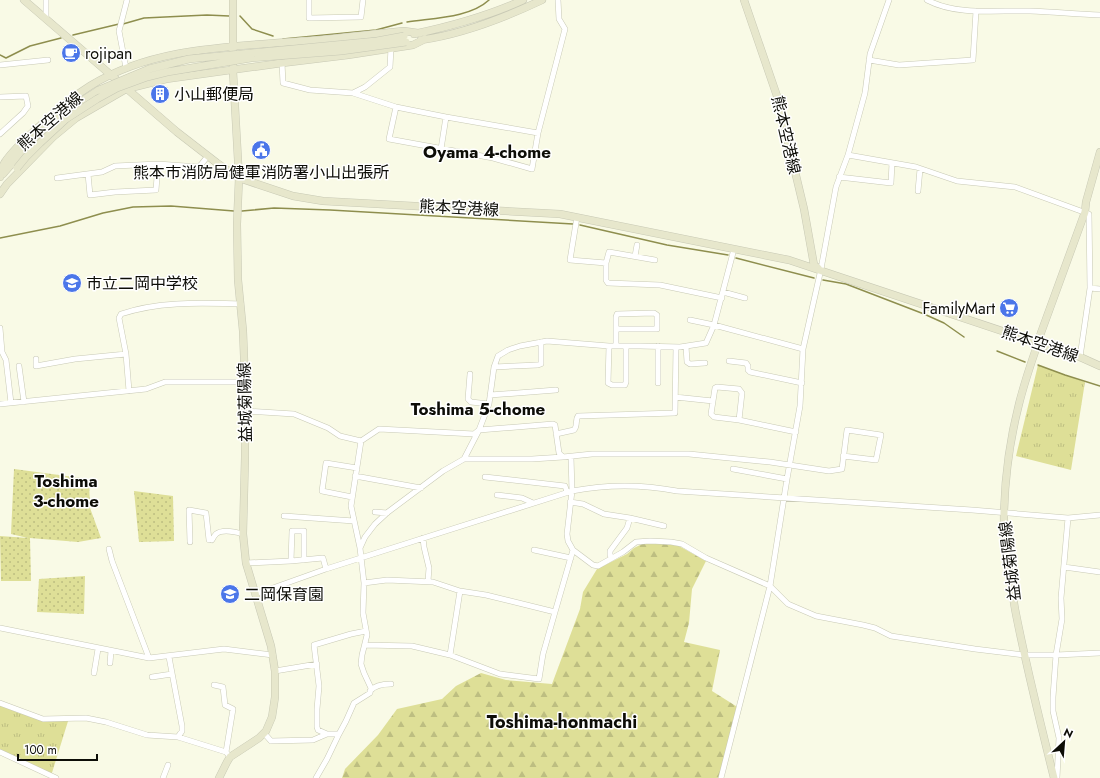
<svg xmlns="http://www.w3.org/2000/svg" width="1100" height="778" font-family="Jost,'Noto Sans JP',sans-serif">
	<defs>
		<pattern id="grass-dots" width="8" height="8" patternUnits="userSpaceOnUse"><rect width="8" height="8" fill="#dedf97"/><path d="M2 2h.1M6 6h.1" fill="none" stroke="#bdbe81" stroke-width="1.8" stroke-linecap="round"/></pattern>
		<pattern id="forest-firs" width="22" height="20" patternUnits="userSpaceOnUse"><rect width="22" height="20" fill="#dedf97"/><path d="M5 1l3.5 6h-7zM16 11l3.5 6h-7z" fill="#bdbe81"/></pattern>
		<pattern id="park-tufts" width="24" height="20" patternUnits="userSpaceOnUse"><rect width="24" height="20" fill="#dedf97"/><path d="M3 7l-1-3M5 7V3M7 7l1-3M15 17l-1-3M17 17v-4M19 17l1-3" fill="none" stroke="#bdbe81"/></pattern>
	</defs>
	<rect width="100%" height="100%" fill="#f9fae6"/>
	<path fill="url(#grass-dots)" d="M14,469l75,10 1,29 11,30 -23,4 -48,-4 1,43h-30l-1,-45 28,2 -17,-4z
		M134,491l39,5 1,45 -35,1z
		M85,576l-1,38 -47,-2 2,-33z"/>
	<path fill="url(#forest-firs)" d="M644,543h16l19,3 27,15 -14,28 -3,34 -5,19 36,8 -8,41 27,17 -17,70h-380l3,-9 33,-34 19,-26 45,-10 14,-13 25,-13 25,7 46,4 28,-75 3,-17 14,-23 30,-15 7,-6z"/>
	<path fill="url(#park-tufts)" d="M1038,365l47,17 -14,88 -55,-14z
		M0,702l43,17 26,-1 -18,58 -51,-24z"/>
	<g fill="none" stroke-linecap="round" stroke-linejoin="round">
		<path stroke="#8e8e4e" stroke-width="1.5" d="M240,16l12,13 21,7
			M407,22c25,-4 63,-4 82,-22
			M123,24l21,-6 63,-3 22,1
			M73,35l46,-11
			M283,39l93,-9 26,-7
			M0,55l6,3 24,-12 31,-8
			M242,211l32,-3 56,2 243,14
			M580,225l87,20 61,10
			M0,238l60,-12 43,-13 30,-6 38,-1 63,5
			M736,258l78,20
			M823,280l23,4 78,30 20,9 20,14
			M997,351l28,11
			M1038,365l27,10 35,11"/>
		<defs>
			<path id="street" d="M46,0v19
				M309,0v18l52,-1 2,-17
				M927,0c31,16 69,10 103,11 23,1 47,3 70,4
				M869,60l30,5 74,-5 3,-49
				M282,63l1,20 27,7 43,3 12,-6 25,-20 1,-19
				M0,65l48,-5
				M126,68l-7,-37 8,-31
				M353,93l43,14 50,10 92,16
				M0,97l26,-1 2,10 -5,7 -23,21
				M396,107l-7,32 104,19 39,11 6,-36 27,-104 -6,-10 -1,-19
				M441,149l5,-32
				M848,155l68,12 41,14 58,6 74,27 1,74 -10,69
				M88,174l2,21 25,-3 41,-2 2,-26
				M839,177l52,6 1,-20
				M57,178l45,-6 13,-6 43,-2 41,3 9,-11
				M918,191l2,-22
				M577,217l-7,43 36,3v17l2,3 52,2 62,13
				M635,256l2,-11
				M606,263l3,-11 46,8
				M1090,288l10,1
				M723,292l22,6
				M690,320l24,5 20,-76
				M0,328l2,24 4,8 5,43
				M609,346l-1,37 4,2h13l1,-3v-36
				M616,346v-29l1,-3 37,-1 3,2v14h-41
				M658,346v37
				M686,346l1,16 3,2 15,-1
				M36,359v7l39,-7 51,-5
				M729,361l17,2 2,3v4l2,2 52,11
				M19,366l5,36
				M494,367l44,-2 3,-1v-22
				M470,374l-2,25 3,3 18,2
				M129,391l-3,-37 -7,-36 2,-4c38,-13 80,-11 120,-10
				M490,395l66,-5
				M675,397l38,4
				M0,404l146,-15 19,-7h80
				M245,411l49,3 34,14 12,8 21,5 18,-12 95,5 5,-4 10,-26 5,-37 4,-11 10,-6 12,-4 27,-5 62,5h31l40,1 26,-4 8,-18 89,24
				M739,420l3,-27 -3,-4 -22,-2 -2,1 -4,26 3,3 25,3 57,12
				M556,434l18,-4c4,-4 1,-10 4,-14l97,-3 1,-66
				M464,459l15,-29 74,-6 2,1 4,28 4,4 29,-3h97l81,8 59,9 13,-2 5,-39 34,5 -5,25 -33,-4
				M733,469l54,10
				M355,476l66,12
				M485,477l80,9 2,6
				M497,495l25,3 11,5
				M352,497l-30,-6 4,-28 31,5
				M570,502l13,2 21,10 26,4 34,8
				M375,512l12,1
				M284,516l70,5
				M423,538l1,9 5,21 -1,13
				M212,540c1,-2 2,-4 4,-6 6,-5 20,-2 27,0
				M190,542l-1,-32 17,3 3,27
				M360,548l5,-11 10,-13 13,-12 55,-41 21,-12h68l31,-2
				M109,549l3,12 37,97
				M534,550l37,8
				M573,550l20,15 5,1 25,-14 13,-10 14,-1 21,1 11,2 24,14 64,28 18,18 28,12 47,9 12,3 16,8 84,13 49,6h32l44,-2
				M612,558l-2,-3v-4l17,-23 3,-10
				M291,561l1,-30h12v29
				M246,563l45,-2 32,-3 3,11
				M1064,567l36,5
				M364,583l23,-3 46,2 27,9 26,4 69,17 18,-62 -5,-9 -1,-7 5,-43 -1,-34
				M256,594l70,-25 246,-78c36,-7 69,-7 105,0l295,19 96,8 32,-3
				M0,628l149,30 75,-9 49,6
				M365,645l47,1 38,9 10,-64
				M450,655l50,19 39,5 4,-25 12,-42
				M169,657l13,69v5l-4,6
				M110,663l1,-12
				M275,671l42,-7
				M94,673l4,-24
				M152,677l20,-3
				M214,685l9,2 2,18 8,4 -7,43
				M370,691c5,-6 13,-7 21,-7
				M0,703l43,16 43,-1 20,4 41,13 31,2 48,15 4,5
				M264,733l7,8 42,-1 14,-6h12l7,-13 8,-18 16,-10 1,-5 -7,-15 -3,-9 1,-9 5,-20 -4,-22 1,-30 -4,-35 -9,-42 10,-65
				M327,734l-9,-4 -1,-3v-18l2,-23 -5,-41 37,-11 15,-3
				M0,752l56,26
				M163,778l5,-13
				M316,778l11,-19 12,-25
				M721,778l49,-192 17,-107 13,-73 3,-57 18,-80 15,-82 12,-32 17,-62 5,-39 19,-54
				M1057,778l2,-40 -6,-27v-14l3,-42 6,-36 -1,-21 7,-80"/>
			<path id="secondary" d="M24,0l153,132 40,31 22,15 54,18 30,5 237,13 229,46 291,97 20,9
				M744,0l33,96 27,113 10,56 4,3
				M414,34c38,-8 74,-18 109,-34
				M421,40c42,-6 83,-22 121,-40
				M3,174l32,-37 30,-25 34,-22
				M0,177c1,-5 2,-11 5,-15 10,-15 25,-27 38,-39 14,-13 31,-27 47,-37 63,-39 140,-39 212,-45 34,-2 68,-7 102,-10l14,2
				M0,194l7,-10 46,-47 23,-19 50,-29 40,-10 116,-16 66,-8 65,-10 12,-6
				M1038,341l47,-129 1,-10 14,-50
				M1038,343c-7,20 -14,41 -19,61 -9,35 -14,72 -15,109 -1,32 6,64 11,96 11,57 25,113 39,169
				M219,778l8,-16 3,-5 29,-19 7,-7 6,-14 3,-20v-26l-4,-25 -25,-83 -3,-29 2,-77v-75l-2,-51 -5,-51 -1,-56 2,-46 -6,-107v-71"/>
		</defs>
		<use href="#street" stroke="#c8c9b5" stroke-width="6"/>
		<use href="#secondary" stroke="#c8c9b5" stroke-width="8"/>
		<use href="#street" stroke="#fff" stroke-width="5"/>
		<use href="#secondary" stroke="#e7e7cc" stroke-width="7"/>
		<defs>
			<path id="secondary-bridge" d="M99,90l50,-21 40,-10 188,-18 27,-5
				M17,168l9,-11 14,-14 26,-24 31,-20 20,-11 30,-11 20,-5 84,-14 90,-7 65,-9"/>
		</defs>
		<use href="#secondary-bridge" stroke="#c8c9b5" stroke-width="8" stroke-linecap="butt"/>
		<use href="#secondary-bridge" stroke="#e7e7cc" stroke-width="7"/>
	</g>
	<defs>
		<symbol id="cafe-disc" viewBox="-11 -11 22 22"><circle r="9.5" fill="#4b76e9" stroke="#fff"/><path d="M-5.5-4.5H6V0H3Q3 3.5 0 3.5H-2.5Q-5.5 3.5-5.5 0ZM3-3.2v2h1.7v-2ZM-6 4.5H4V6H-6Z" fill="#fff"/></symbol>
		<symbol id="building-disc" viewBox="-11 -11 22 22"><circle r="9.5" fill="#4b76e9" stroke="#fff"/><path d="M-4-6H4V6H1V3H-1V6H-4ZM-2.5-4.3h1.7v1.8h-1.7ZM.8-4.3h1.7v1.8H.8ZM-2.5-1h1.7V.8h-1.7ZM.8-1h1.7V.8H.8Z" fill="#fff"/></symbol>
		<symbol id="civic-disc" viewBox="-11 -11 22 22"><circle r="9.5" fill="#4b76e9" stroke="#fff"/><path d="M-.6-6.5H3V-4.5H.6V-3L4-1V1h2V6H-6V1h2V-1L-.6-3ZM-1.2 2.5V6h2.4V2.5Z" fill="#fff"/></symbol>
		<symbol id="school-disc" viewBox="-11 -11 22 22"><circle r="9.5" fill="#4b76e9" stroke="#fff"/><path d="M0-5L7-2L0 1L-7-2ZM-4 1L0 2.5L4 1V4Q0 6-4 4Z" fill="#fff"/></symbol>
		<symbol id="supermarket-disc" viewBox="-11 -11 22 22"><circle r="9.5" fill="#4b76e9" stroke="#fff"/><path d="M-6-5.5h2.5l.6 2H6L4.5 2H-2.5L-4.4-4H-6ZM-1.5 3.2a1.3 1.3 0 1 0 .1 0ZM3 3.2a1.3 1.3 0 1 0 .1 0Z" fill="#fff"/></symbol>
	</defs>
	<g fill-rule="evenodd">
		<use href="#cafe-disc" x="60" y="42" width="22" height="22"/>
		<use href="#building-disc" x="149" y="83" width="22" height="22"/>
		<use href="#civic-disc" x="250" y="139" width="22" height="22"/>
		<use href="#school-disc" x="61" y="272" width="22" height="22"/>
		<use href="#supermarket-disc" x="998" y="297" width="22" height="22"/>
		<use href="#school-disc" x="219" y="583" width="22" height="22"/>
	</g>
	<g text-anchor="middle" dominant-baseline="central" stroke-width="3" stroke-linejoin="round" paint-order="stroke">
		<g font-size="16" fill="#0d0d07" stroke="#fff" text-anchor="start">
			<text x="85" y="53">rojipan</text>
			<text x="174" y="94">小山郵便局</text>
			<text x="261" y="172" text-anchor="middle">熊本市消防局健軍消防署小山出張所</text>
			<text x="86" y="283">市立二岡中学校</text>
			<text x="995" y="308" text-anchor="end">FamilyMart</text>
			<text x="244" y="594">二岡保育園</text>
		</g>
		<g font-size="16" fill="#0d0d07" stroke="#fff">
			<text transform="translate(50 121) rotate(-41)">熊本空港線</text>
			<text transform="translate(786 135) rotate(77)">熊本空港線</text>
			<text transform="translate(459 208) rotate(3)">熊本空港線</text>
			<text transform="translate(1040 344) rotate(19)">熊本空港線</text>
			<text transform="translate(245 402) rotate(-91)">益城菊陽線</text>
			<text transform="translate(1010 561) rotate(-97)">益城菊陽線</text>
		</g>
		<g font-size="17" font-weight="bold" fill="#0d0d07" stroke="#fff">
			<text x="487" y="152">Oyama 4-chome</text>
			<text x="478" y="409">Toshima 5-chome</text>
			<text x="66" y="481">Toshima<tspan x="66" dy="20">3-chome</tspan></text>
		</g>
		<g font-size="18" font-weight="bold" fill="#0d0d07" stroke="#fff">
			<text x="562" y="722">Toshima-honmachi</text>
		</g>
	</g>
	<g transform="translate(1064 742) rotate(26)" stroke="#ffffff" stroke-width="3" paint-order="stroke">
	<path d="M0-3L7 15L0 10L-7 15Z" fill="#0d0d07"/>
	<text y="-6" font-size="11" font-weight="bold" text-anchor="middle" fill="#0d0d07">N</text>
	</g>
	<path d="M18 754v6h79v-6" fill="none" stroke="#0d0d07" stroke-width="2"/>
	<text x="24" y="754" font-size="12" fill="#0d0d07" stroke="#ffffff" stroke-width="3" paint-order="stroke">100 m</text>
</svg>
